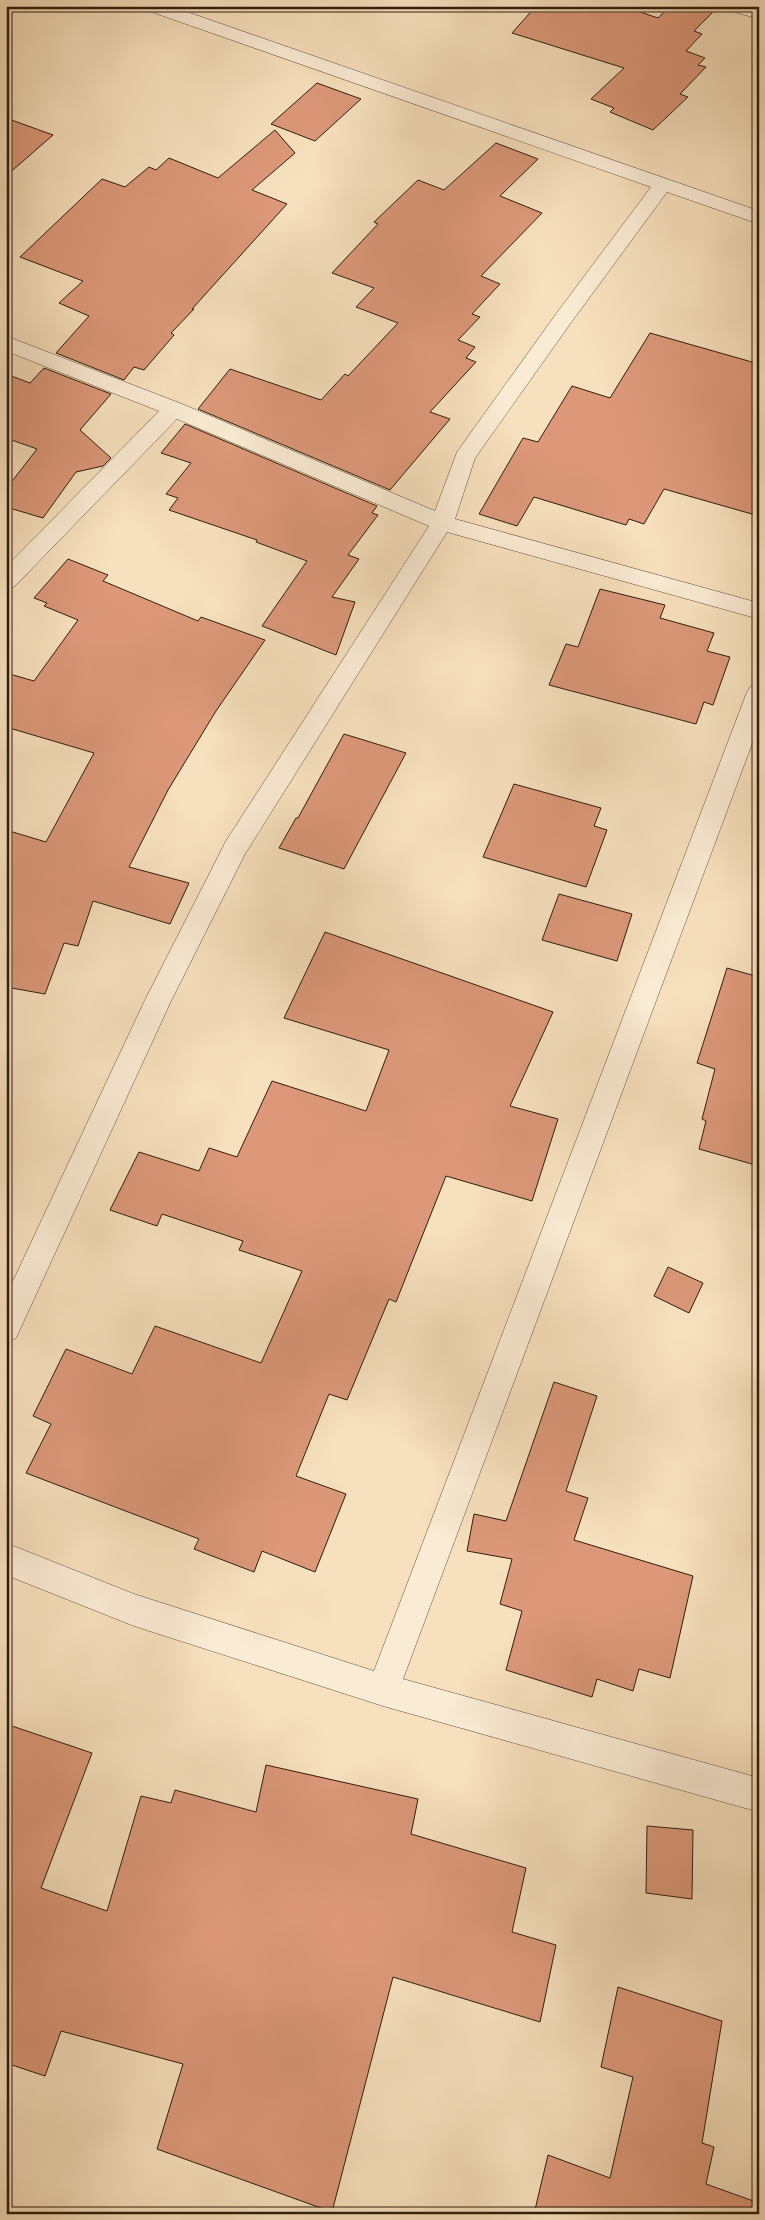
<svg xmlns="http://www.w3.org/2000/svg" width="765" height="2220" font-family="'IM FELL Great Primer',serif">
	<rect width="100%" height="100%" fill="#f7e0bd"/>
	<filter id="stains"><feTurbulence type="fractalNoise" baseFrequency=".004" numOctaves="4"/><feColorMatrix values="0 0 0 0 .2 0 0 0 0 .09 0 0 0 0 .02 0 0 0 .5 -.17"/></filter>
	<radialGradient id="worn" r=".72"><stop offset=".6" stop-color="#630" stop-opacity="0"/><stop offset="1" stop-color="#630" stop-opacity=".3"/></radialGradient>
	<path fill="#dc9879" stroke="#2f1d0d" d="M536,6h86l36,12 12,-12h49l-25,25 8,3 -16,17 19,7 -7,7 8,2 -26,27 8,3 -35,33 -43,-18 4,-4 -23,-9 33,-31 -112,-35z
		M317,83l44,16 -46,42 -44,-17z
		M6,118l47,17 -47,41z
		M275,130l20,23 -43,37 35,14 -95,105h2l-23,24 3,2 -30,35 -10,-3 -10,13 -68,-27 33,-37 -30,-13 24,-22 -63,-24 82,-78 23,8 24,-20 7,3 13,-12 49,20z
		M496,143l42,16 -38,37 42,17 -61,63 19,8 -28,30 8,3 -22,23 17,7 -9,11 10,4 -46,50 20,7 -60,71 -192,-81 32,-40 91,31 24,-26 3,2 50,-53 -42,-16 18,-19 -42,-15 46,-49 -4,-2 44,-42 26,10z
		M650,333l109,31v152l-95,-27 -20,35 -15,-5 -3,6 -92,-28 -17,29 -38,-12 44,-76 15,4 34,-56 38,12z
		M44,368l67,26 -31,36 31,28 -8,8 -27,6 -33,46 -37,-11v-18l31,-40 -31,-11v-64l24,9z
		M185,424l192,82 -5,7 6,2 -30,40 11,4 -27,38 23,5 -19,53 -74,-29 45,-65 -51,-19 1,-2 -88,-30 9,-12 -12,-4 25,-31 -30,-10z
		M68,559l40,16 -5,6 95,40 3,-4 64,23 -49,71 -48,79 -39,77 60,16 -19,41 -77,-23 -15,45 -14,-3 -19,51 -39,-7v-157l40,12 48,-89 -88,-26v-54l28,8 44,-61 -34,-14 3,-3 -13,-5z
		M600,589l65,16 -5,13 54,15 -7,18 23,6 -17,48 -9,-3 -8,22 -147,-39 17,-41 12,3z
		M344,734l62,19 -62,116 -65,-21 17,-30h2z
		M514,784l87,24 -7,18 13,4 -21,57 -103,-30z
		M559,894l73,20 -15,47 -75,-21z
		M325,932l228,80 -43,94 48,13 -26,82 -86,-25 -50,126 -7,-3 -42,101 -18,-6 -33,82 50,18 -31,78 -53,-21 -8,21 -60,-23 5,-10 -173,-66 25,-49 -18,-8 33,-67 66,25 23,-48 106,37 41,-92 -63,-21 4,-9 -81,-27 -5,12 -47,-16 29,-58 60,19 10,-23 28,9 35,-76 94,30 23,-61 -105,-32z
		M727,968l32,9v189l-60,-17 7,-28 -4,-2 13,-50 -18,-6z
		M668,1267l35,16 -14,30 -35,-17z
		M554,1382l43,14 -31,95 22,7 -14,42 119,36 -23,102 -31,-9 -6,22 -36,-12 -5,18 -86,-27 16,-59 -22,-7 12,-45 -45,-8 7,-37 32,7z
		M6,1724l86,29 -51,135 66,23 34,-115 30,7 4,-13 81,22 10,-47 152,34 -7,35 115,34 -14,64 44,13 -16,77 -147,-45 -61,235 -175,-63 26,-85 -122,-33 -16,45 -39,-13z
		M647,1826l46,4 -1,69 -46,-6z
		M618,1987l104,34 -20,122 12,4 -8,37 53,19v11h-225l14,-59 62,23 23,-101 -32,-10z"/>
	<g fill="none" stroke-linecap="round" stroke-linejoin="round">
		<defs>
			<path id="minor" d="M143,6h27l589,205v13l-92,-32 -97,132 -95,134 -20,61 304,84v16l-312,-87 -202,322 -74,147 -155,337 -10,4v-46l139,-296 81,-159 203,-315 -252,-107 -163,168 -8,2v-22l153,-156 -153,-60v-15l176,68 253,107 22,-59 99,-138 95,-127 -505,-177z
				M725,6h28l6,2v11l-31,-9z
				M759,683v42l-356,954 356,99v34l-376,-106 -249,-80 -128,-51v-32l128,51 240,77 373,-979 4,-6z"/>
		</defs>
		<use href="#minor" stroke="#614e39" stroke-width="1"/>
		<use href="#minor" fill="#faebd4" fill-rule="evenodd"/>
	</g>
	<rect width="765" height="2220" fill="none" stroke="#f7e0bd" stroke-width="25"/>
	<rect x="8" y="8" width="750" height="2205" fill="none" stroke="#2f1d0d" stroke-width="2.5"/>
	<rect x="12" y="12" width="740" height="2195" fill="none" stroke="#2f1d0d"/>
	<rect width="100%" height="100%" filter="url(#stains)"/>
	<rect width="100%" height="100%" fill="url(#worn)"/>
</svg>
